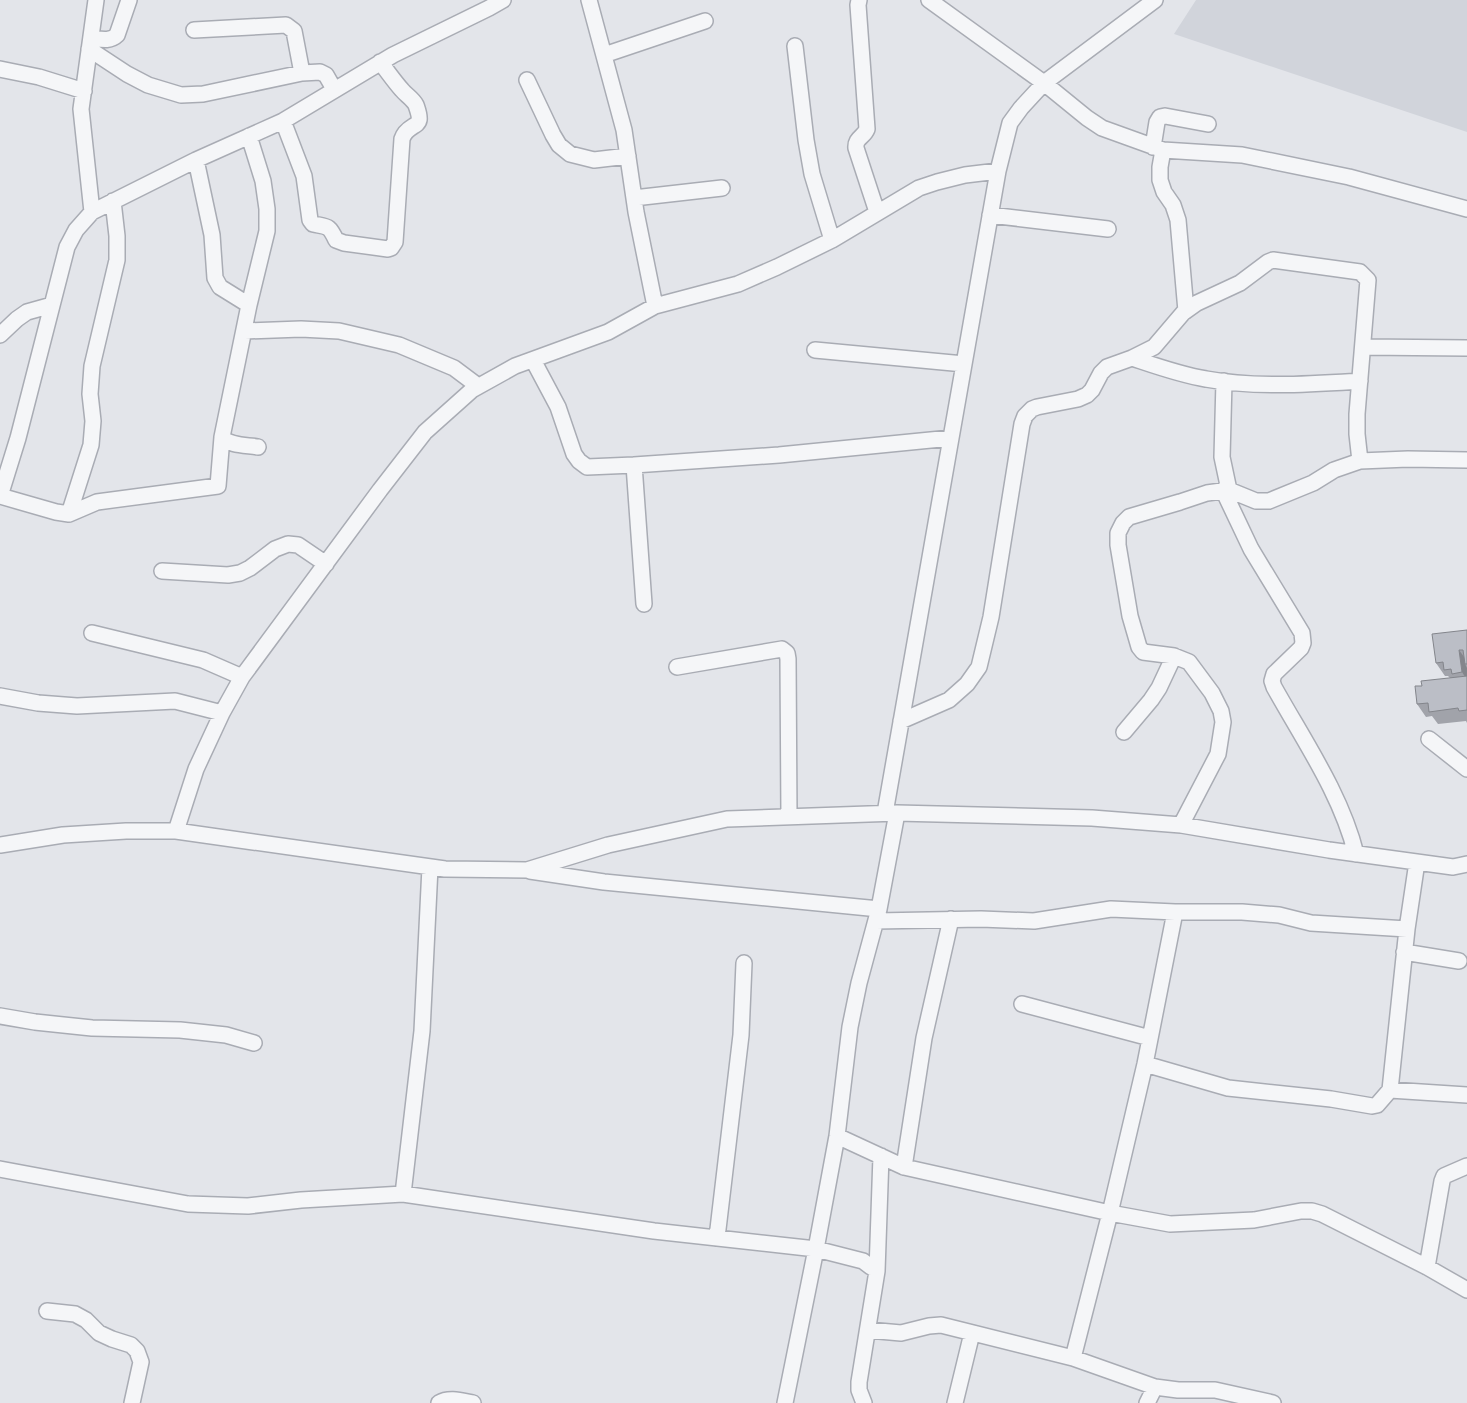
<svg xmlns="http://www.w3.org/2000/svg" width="1467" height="1403" font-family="'PT Sans',sans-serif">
	<rect width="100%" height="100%" fill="#e3e5ea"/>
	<path fill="#d1d4db" d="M1196,0h271v132l-293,-98z"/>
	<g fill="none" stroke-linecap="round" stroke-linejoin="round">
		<defs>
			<path id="minor" d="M589,0l35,130 12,82 19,94
				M859,0l-1,5 9,124c-3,8 -12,9 -11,19l21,64
				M929,0l115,83 43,35 15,10 61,22 79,5 107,22 118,32
				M194,30l92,-5 8,6 8,42
				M91,38c9,1 19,4 26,-3l12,-35
				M795,46l11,94 6,34 20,66
				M89,49l38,25 21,11 33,10 22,-1 99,-21 18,-1 6,3 8,14
				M604,55l101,-34
				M0,69l39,8 45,14
				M527,80l26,55 6,10 11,9 24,6 34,-4
				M283,121l21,55 6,44 3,4c15,3 16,1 23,16l8,3 44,6 3,-1 4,-6 7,-103c4,-13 16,-12 17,-19 1,-4 -2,-12 -3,-15 -3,-6 -10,-10 -14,-15 -8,-9 -14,-18 -22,-28
				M249,136l14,45 4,28v22l-18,74 -27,132c7,9 25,8 36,10
				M1153,147l4,-25 3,-5 5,-1 43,8
				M1163,150l-3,17v13l4,12 9,13 5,15 8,91
				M196,160l16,75 3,43 5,9 29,18
				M634,198l88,-10
				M92,212l-11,-103 15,-109
				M990,215l118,14
				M245,331l56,-2 38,2 60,14 55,23 24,18
				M0,335l17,-16 10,-7 25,-7
				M1363,347l104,1
				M815,350l149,14
				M1132,358c24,8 49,17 74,21 49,9 105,5 154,2
				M533,360l25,47 16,47 5,7 8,6 47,-2
				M1224,381l-2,76 7,33
				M1223,490l28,59 51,84 1,10 -2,5 -27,26 -2,7 2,6c30,54 67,107 82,167
				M0,496l18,-58 49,-191 9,-17 16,-18 104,-52 87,-39 110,-66 96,-47 14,-8
				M0,496l56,16 13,2 28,-12 121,-16 4,-49
				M69,514l22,-69 2,-24 -3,-27 2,-28 25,-106v-24l-4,-35
				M162,571l66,4 12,-2 10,-5 25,-19 13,-5 10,1 28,19
				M644,604l-10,-139 145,-10 172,-17
				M92,633l111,27 39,17
				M677,667l105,-18 5,4 1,6 1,158
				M0,696l38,7 39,3 98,-5 47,12
				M901,721l48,-21 18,-16 12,-17 12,-50 31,-193 3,-8 7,-7 5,-2 41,-8 9,-4 5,-5 9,-17 6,-6 25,-9 22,-11 29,-34 14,-10 43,-20 28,-21 5,-2 87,12 8,8 -11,134v20l3,27
				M1124,732l27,-32 8,-12 15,-32
				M1429,739l38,30
				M885,813l113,-642 12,-48 11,-15 23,-25 111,-83
				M1181,825l37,-71 5,-32 -2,-11 -9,-18 -23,-31 -15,-6 -31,-4 -4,-5 -9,-31 -12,-71v-12l5,-10 6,-6 51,-15 27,-9 22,-3 27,11h13l44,-18 21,-13 26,-9 48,-2 59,1
				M176,831l20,-62 26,-56 20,-36 138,-187 45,-58 47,-42 43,-24 93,-34 47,-26 83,-22 39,-17 55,-27 87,-52 18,-6 28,-7 33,-4
				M0,845l63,-10 63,-4h50l269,38 82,1 81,-25 119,-26 170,-6 195,5 89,7 148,25 124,17 14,-3
				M530,871l74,11 275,27
				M876,921l105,-2 53,2 77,-12 64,3h67l37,3 32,8 96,6
				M1404,952l55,9
				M1022,1004l128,34
				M0,1016l35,6 57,6 88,2 46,5 28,8
				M1145,1064l83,24 103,11 41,7 5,-1 13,-15 17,-161 10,-67
				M1390,1090l77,5
				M837,1136l67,31 206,46 35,-149 30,-152
				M904,1167l20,-129 27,-119
				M0,1169l188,35 60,2 53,-6 102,-6 251,37 162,18 47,12 8,6
				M403,1194l19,-163 8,-164
				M716,1238l2,-9 23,-194 3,-72
				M1427,1267l15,-86 2,-5 23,-10
				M47,1311l28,3 11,6 13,13 13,6 19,6 6,6 4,11 -9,41
				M868,1330l33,3 28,-7 12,-1 132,33
				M1155,1387l-82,-29 37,-145 60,11 84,-4 47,-9h11l10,3 10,5 95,48 40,23
				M439,1403c10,-6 23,-2 34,0
				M785,1403l31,-154 21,-113 13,-109 9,-44 20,-74 18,-96
				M864,1403l-5,-13v-8l18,-111 4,-115
				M955,1403l17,-70
				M1147,1403l8,-16 23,3h37l58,13"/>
		</defs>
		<use href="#minor" stroke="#a9acb4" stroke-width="18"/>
		<use href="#minor" stroke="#f5f6f8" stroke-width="15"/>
	</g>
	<path fill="#a1a3aa" d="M1467,630v93l-1,-2 -28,3 -6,-8 -6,1 -9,-13 5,-18 28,-8 -2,-2h-3l-9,-13z"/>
	<path fill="#83858b" d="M1459,650l8,11 -2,3 2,4v12l-5,-8z"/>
	<path fill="#bbbec6" stroke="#83858b" d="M1467,630v34h-2l-2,-14h-4l3,22 -10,2 -1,-5 -7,1 -1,-8 -7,1 -4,-29z
		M1467,676v34l-8,1 -1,-3 -29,4 -1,-9 -11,1 -2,-18h7l-1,-5z"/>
</svg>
